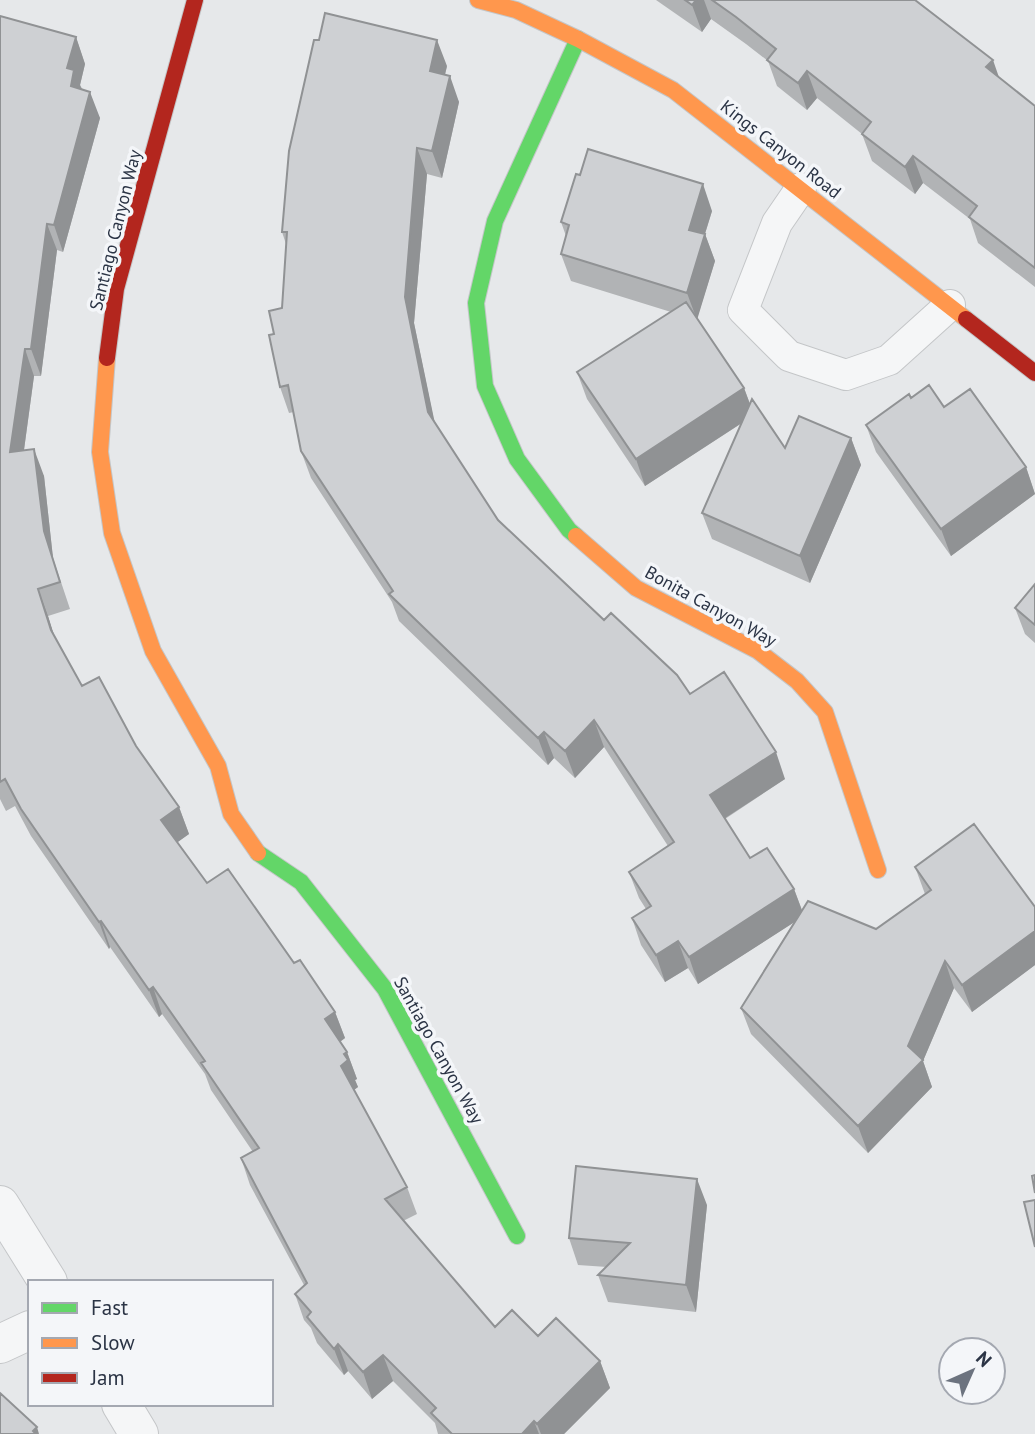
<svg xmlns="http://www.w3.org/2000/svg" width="1035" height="1434" font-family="'PT Sans',sans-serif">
	<rect width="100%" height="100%" fill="#e6e8ea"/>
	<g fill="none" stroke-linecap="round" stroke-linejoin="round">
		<defs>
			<path id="lane" d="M801,188l-24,35 -34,87 46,46 57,19 43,-15 61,-55"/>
			<path id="street" d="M0,1205l48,77
				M0,1344l30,-14
				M121,1404l18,30"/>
			<path id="fast" d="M576,536l-7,-6 -52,-71 -32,-73 -9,-83 19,-82 83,-182
				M258,853l43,29 84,107 132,247"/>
			<path id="slow" d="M478,0l38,10 62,29 95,51 293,229
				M107,358l-7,94 12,81 41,118 65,115 13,48 27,39
				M576,536l60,52 122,63 39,30 28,31 53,158"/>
			<path id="jam" d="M966,319l69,54
				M107,358l9,-69 79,-289"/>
		</defs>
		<use href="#lane" stroke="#c4c6c8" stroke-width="32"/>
		<use href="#street" stroke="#c4c6c8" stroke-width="40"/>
		<use href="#fast" stroke="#c4c6c8" stroke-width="18"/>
		<use href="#slow" stroke="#c4c6c8" stroke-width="18"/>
		<use href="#jam" stroke="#c4c6c8" stroke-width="18"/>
		<use href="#lane" stroke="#f5f6f7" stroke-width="30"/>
		<use href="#street" stroke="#f5f6f7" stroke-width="38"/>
		<use href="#fast" stroke="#63d668" stroke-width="16"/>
		<use href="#slow" stroke="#ff974d" stroke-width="16"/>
		<use href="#jam" stroke="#b3261e" stroke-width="16"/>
	</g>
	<path fill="#b1b3b5" d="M656,0h259l84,78 36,28v181l-57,-44 -8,-24 -47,-36 -8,11 -43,-33 -10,-27 -45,-36 -10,12 -30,-24 -9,-25 -22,-17 -35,-25 -9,13z
		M0,16l76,21 9,27 -5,21 20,33 -37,134 -6,-2 -16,126h-7l-10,74 20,26 9,82 17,51 -22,7 6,20 28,50 54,60 43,61 10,27 -12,8 30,41 87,80 41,49 10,26 -5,4 7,10 10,27 -2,1 3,7 -4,3 53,97 10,27 -14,7 92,106 43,9 62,25 10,27 -46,46h-126l-3,-11 -42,-42 -21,18 -24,-28 -4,4 -27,-32 -6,-15 -7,-8 -9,-26 9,-9 -54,-100 -9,-27 12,-6 -42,-62 -6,-16 -43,-60 -3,3 -49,-70 -1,2 -78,-113 -16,-30 -9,5 -6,-12z
		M447,66l-2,9 14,27 -17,76 -15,-4 -13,149 20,98 64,99 106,100 181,159 -60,40 25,39 44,31 8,21 74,19 49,-35 -10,-27 120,40v58l-63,47 -18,-24 -31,73 9,26 -64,66 -117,-119 -10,-26 53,-86 -96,62 -10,-16 -23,14 -24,-37 -9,-27 14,-9 -7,-11 -10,-26 39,-26 -64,-99 -29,31 -21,-20 -6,7 -149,-144 -7,-19 -81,-124 -10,-27 -7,-39 -5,1 -9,-26 -6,-53 8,-26 4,-64 -4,-12z
		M580,175l132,36 -7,23 10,27 -18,57 47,70 6,16 35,44 66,-10 10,27 -51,118 -98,-44 -10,-26 40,-90 -97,63 -58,-87 -10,-27 94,-60 -100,-31 -10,-27 5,-18 -5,-14z
		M911,398l33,9 82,60 9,27 -84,62 -75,-104 -10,-27z
		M1035,584v59l-10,-9 -10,-26z
		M707,1205l-11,107 -88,-10 -10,-27 9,-8 -29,-2 -9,-27z"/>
	<path fill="#909294" d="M696,0h8l7,19 -9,13 -10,-27z
		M76,37l9,27 -5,21 4,12 -13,-11 -4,-18z
		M437,40l10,26 -8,32 -9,-27z
		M993,60l9,26 -16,-19z
		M807,71l10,27 -10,12 -9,-27z
		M450,76l9,26 -17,76 -10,-27z
		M90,92l10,26 -37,134 -9,-27z
		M417,148l10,26 -13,149 24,115 -10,-26 -23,-115z
		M913,156l10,27 -8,11 -10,-27z
		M703,184l9,27 -14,45 -9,-26z
		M47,224l10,26 -16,126 -10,-27z
		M705,234l10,27 -18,59 -10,-27z
		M25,349l9,27 -14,103 -10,-27z
		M744,388l10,27 -109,71 -9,-27z
		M851,438l10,27 -51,118 -10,-27z
		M34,449l10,27 9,82 17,51 -26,-78z
		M1026,467l9,27 -84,62 -10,-27z
		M38,589l10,27 13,41 -10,-27z
		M594,720l10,27 -29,31 -10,-27z
		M544,732l10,26 -6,7 -10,-27z
		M776,752l9,27 -66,43 -9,-27z
		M179,807l10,27 -18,13 -10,-27z
		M794,889l10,27 -106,68 -9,-27z
		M101,921l9,26 -1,2 -10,-27z
		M1035,931v34l-63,47 -10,-27z
		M678,941l10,27 -23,14 -9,-27z
		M945,961l9,27 -31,73 9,26 -64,66 -10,-27 50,-80z
		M153,987l9,27 -3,3 -10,-27z
		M335,1012l10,26 -11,8 -9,-27z
		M347,1052l10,27 -2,1 3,7 -7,5 -10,-26 3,-12z
		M697,1179l10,26 -11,107 -10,-27z
		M338,1344l10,27 -4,4 -10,-26z
		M383,1355l10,26 -21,18 -9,-27z
		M600,1361l10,27 -46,46h-23l-4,-10z
		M534,1421l5,13h-17z
		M37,1427l2,7h-5l-1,-3z"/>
	<path fill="#ced0d3" stroke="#909294" stroke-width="2" d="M685,0h11l-4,5z
		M712,0h203l78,60 -7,7 49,39v162l-66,-51 8,-11 -64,-50 -8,11 -43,-33 9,-12 -64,-51 -9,12 -31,-23 9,-11 -40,-32z
		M325,13l112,27 -7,31 20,5 -18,75 -15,-3 -12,149 23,115 70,108 106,100 7,-7 66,62 13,19 34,-22 52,80 -66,43 40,63 17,-10 27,41 -105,68 -11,-16 -22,14 -24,-37 19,-12 -22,-34 45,-30 -80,-122 -29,31 -21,-19 -6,6 -149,-144 4,-3 -92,-140 -13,-66 -8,2 -11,-52 5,-1 -5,-23 13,-3 5,-76h-5l7,-81 25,-111h5z
		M0,16l76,21 -9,31 7,2 -3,16 19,6 -36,133 -7,-1 -16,125h-6l-15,103 24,-3 10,82 16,51 -22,7 13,41 31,56 17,-9 37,69 43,61 -18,13 46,63 21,-14 66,94 6,-3 35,52 -10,7 22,33 -3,2 4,6 -7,6 66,121 -22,12 110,128 17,-17 26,26 18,-18 44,43 -63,63 -3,-3 -12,13h-70l-21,-21 5,-5 -53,-53 -20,17 -25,-28 -4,5 -27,-32 4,-5 -16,-18 12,-11 -66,-125 18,-10 -58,-85 4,-2 -52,-74 -4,3 -48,-69 -2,1 -78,-113 -16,-30 -5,3z
		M588,149l115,35 -14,46 16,4 -18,59 -126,-39 8,-29 -8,-3 15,-48 4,1z
		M686,302l58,86 -108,71 -59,-87z
		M929,385l15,22 26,-18 56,78 -85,62 -75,-104 43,-31 2,4z
		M752,399l33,49 14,-32 52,22 -51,118 -98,-43z
		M1035,584v41l-20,-17z
		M974,824l61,83v24l-73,54 -17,-24 -37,85 15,14 -65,66 -117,-118 67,-107 68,28 55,-39 -16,-23z
		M576,1166l121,13 -11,106 -88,-10 32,-32 -61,-5z
		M1035,1175v18l-3,-17z
		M1035,1200v47l-11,-45z
		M0,1393l37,34 -4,4 3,3h-36z"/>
	<g text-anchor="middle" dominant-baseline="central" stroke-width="7" stroke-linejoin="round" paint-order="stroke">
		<g font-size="18" fill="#2b3445" stroke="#f4f6f9">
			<text transform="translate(781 149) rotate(38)">Kings Canyon Road</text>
			<text transform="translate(115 230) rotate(-76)">Santiago Canyon Way</text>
			<text transform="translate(711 606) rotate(29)">Bonita Canyon Way</text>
			<text transform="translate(439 1050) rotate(61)">Santiago Canyon Way</text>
		</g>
	</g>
	<rect x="28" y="1280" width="245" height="126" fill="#f4f6f9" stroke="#a4a8b1" stroke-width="2"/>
	<rect x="42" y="1303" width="35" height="10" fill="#63d668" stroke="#a4a8b1" stroke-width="2"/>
	<text x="91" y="1315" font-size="21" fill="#2b3445">Fast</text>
	<rect x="42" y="1338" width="35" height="10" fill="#ff974d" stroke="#a4a8b1" stroke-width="2"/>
	<text x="91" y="1350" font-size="21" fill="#2b3445">Slow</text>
	<rect x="42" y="1373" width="35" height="10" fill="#b3261e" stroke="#a4a8b1" stroke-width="2"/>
	<text x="91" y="1385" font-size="21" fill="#2b3445">Jam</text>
	<g transform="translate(972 1371) rotate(45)"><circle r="33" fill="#f4f6f9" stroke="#a4a8b1" stroke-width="2"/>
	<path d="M0-5L12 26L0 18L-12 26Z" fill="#6c737f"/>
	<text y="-10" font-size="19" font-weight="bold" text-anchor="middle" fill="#2b3445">N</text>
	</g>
</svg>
